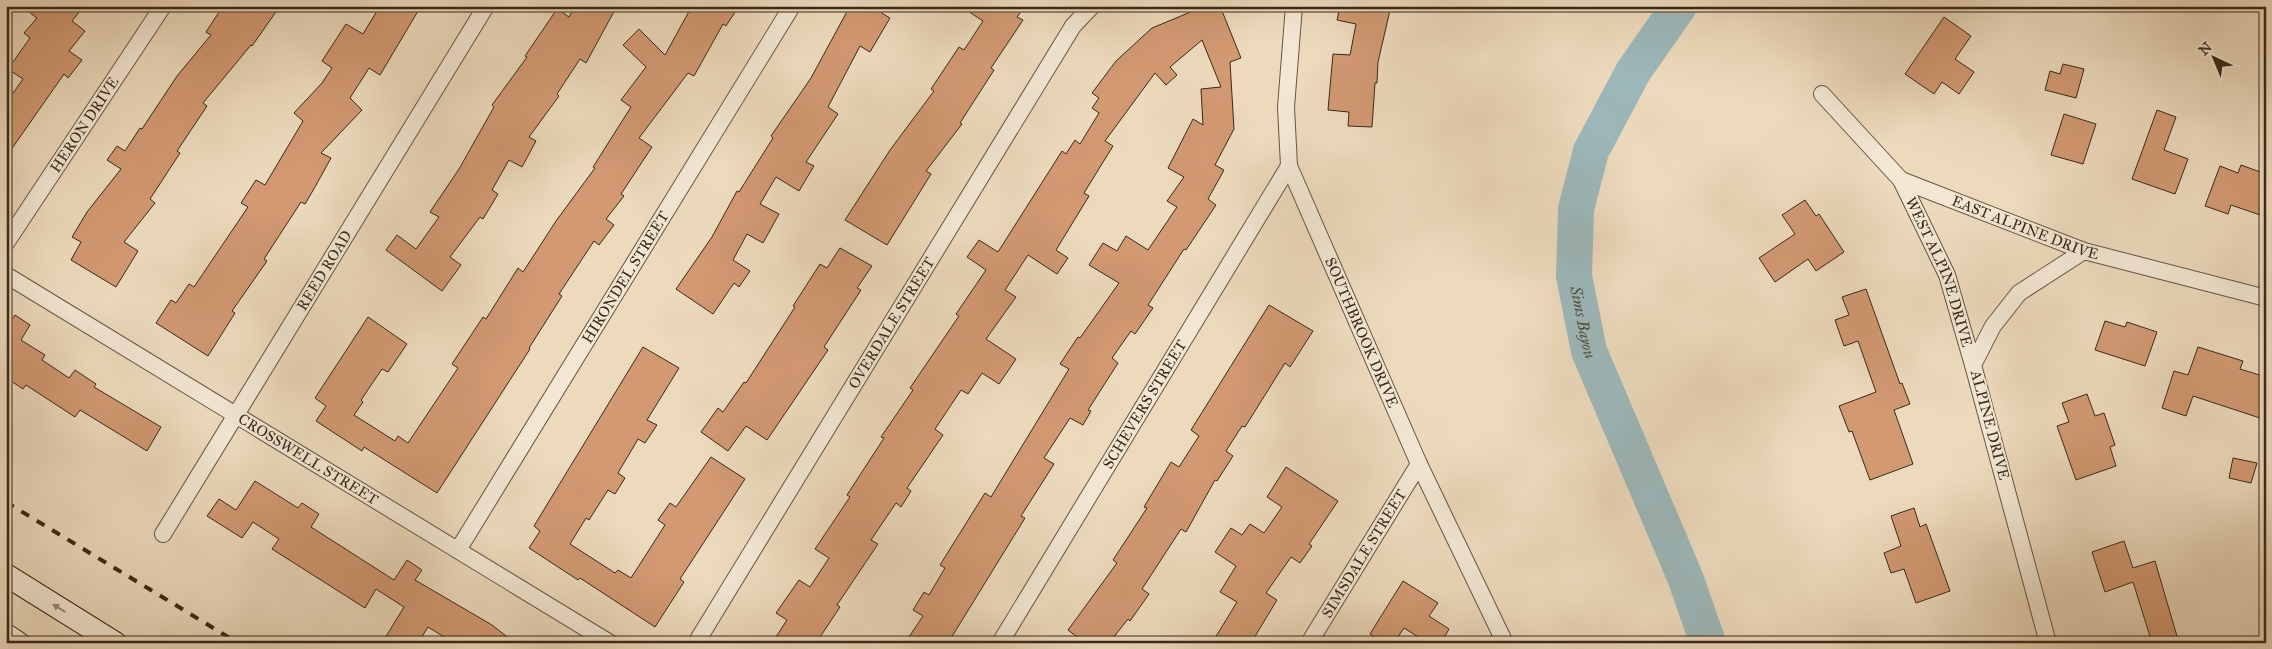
<svg xmlns="http://www.w3.org/2000/svg" width="2272" height="649" font-family="'IM FELL Great Primer',serif">
	<rect width="100%" height="100%" fill="#eddabd"/>
	<filter id="stains"><feTurbulence type="fractalNoise" baseFrequency=".004" numOctaves="4"/><feColorMatrix values="0 0 0 0 .2 0 0 0 0 .09 0 0 0 0 .02 0 0 0 .5 -.17"/></filter>
	<radialGradient id="worn" r=".72"><stop offset=".6" stop-color="#630" stop-opacity="0"/><stop offset="1" stop-color="#630" stop-opacity=".3"/></radialGradient>
	<g fill="none" stroke-linecap="round" stroke-linejoin="round">
		<path stroke="#9db8bb" stroke-width="36" id="s1" d="M1679,6l-46,66 -42,79 -15,58 -2,67 15,75 96,226 23,66"/>
	</g>
	<path fill="#d29973" stroke="#382918" d="M21,6h63l-12,15 13,10 -16,20 13,9 -14,18 -4,-4 -58,83v-54l17,-24 -15,-10 22,-31 -6,-5 13,-15z
		M223,6h57l-28,40 -1,-1 -48,58 4,3 -30,45 3,2 -30,46 5,4 -31,39 14,9 -22,36 -45,-27 10,-18 -9,-5 15,-25 34,-43 -14,-9 10,-14 8,5 15,-23 2,1 35,-53 34,-41 -5,-3z
		M380,6h41l-41,69 -11,-7 -19,30 12,12 -41,43 10,5 -16,29 -10,17 -4,-2 -37,57 3,2 -35,50 3,2 -27,43 -52,-33 15,-23 5,3 13,-19 5,3 54,-80 -7,-4 15,-23 9,5 38,-64 -9,-8 28,-30 10,-15 -10,-7 24,-37 17,10z
		M575,6h42l-31,57 -6,-4 -23,35 2,2 -30,41 7,4 -14,26 -13,-7 -17,30 6,4 -15,25 -3,-2 -30,40 11,8 -19,26 -56,-41 11,-15 19,14 23,-32 -9,-5 29,-43 35,-62 -2,-2 35,-48 -2,-1 32,-47 12,8z
		M692,6h47l-13,20 -3,-2 -29,52 -6,-3 -49,65 13,9 -31,47 3,2 -18,23 8,6 -15,20 -5,-4 -35,53 3,2 -33,52 1,1 -93,144 -73,-46 -2,4 -46,-30 10,-15 -11,-8 53,-81 39,27 -19,28 -6,-3 -21,31 2,2 -9,13 41,26 3,-5 10,7 50,-75 -6,-4 31,-47 3,2 32,-51 5,4 33,-51 39,-53 -2,-1 38,-60 -10,-7 25,-33 -23,-22 16,-16 26,26z
		M850,6h20l20,12 -20,34 -10,-6 -32,61 10,7 -32,48 8,4 -15,25 -23,-14 -16,27 19,10 -16,29 -16,-9 -14,26 17,11 -11,16 -5,-4 -21,31 -37,-25 36,-52 25,-46 2,1 34,-54 -2,-2 40,-58z
		M960,6h65l-8,11 6,3 -32,48 3,2 -34,53 2,1 -36,47 5,3 -44,71 -42,-25 45,-70 44,-59 -3,-2 28,-42 5,3 19,-29z
		M1205,6h15l21,52 -11,4 4,67 -19,36 9,5 -16,29 8,6 -30,45 -2,-1 -36,56 5,3 -18,26 -4,-3 -19,27 6,5 -30,47 3,1 -8,14 -13,-7 -26,40 10,6 -33,52 4,2 -77,125h-43l18,-27 -10,-6 11,-18 5,3 16,-27 -5,-3 45,-72 6,4 78,-128 -9,-5 18,-27 2,1 39,-55 -30,-18 14,-22 14,8 9,-15 22,14 29,-43 -10,-6 17,-24 -16,-9 25,-49 10,6 -2,-36 20,-2 -19,-47 -32,27 7,8 -11,10 -11,-12 -50,68 8,5 -29,47 5,3 -33,54 12,8 -11,16 -29,-19 -23,35 11,7 -30,42 30,20 -17,25 -17,-11 -14,21 -7,-4 -26,39 8,6 -36,53 4,3 -10,16 -5,-4 -25,37 7,4 -41,61 3,2 -24,36h-44l15,-23 -11,-7 23,-33 11,7 19,-29 -14,-9 35,-52 -3,-2 37,-57 -3,-1 32,-47 -3,-2 49,-72 -3,-2 30,-44 -19,-13 12,-17 19,12 64,-101 4,3 9,-14 5,4 19,-31 -7,-5 7,-10 -7,-5 24,-32 36,-33z
		M1340,6h51l-13,56 -1,21h-2l-3,44 -24,-1 1,-14 -21,-2 5,-56 17,1 6,-31 -19,-4z
		M1944,17l27,19 -16,23 19,13 -15,22 -17,-12 -8,12 -29,-20z
		M2063,64l21,5 -8,29 -31,-8 5,-19 10,3z
		M2157,110l19,7 -12,33 24,9 -13,35 -43,-15z
		M2064,114l32,10 -13,40 -32,-9z
		M2241,165l25,9v43l-35,-12 -3,9 -23,-8 15,-40 18,7z
		M1805,200l11,16 3,-2 25,38 -28,19 -8,-12 -33,23 -16,-24 36,-24 -13,-19z
		M840,248l32,18 -15,22 4,2 -37,57 4,3 -61,90 -21,-14 -18,25 -27,-19 17,-24 5,4 21,-30 2,1 49,-76 -2,-1 27,-42 7,4z
		M1866,289l34,95 2,-1 8,21 -16,6 19,54 -43,16 -18,-49 -3,1 -10,-26 37,-14 -18,-51 -14,5 -9,-26 14,-5 -7,-18z
		M1269,305l44,26 -23,36 -5,-4 -40,64 -3,-1 -16,25 7,5 -16,25 -2,-1 -29,52 -5,-3 -39,60 7,5 -19,27 -2,-2 -19,24h-24l-17,-13 49,-67 -4,-3 34,-52 -3,-1 27,-45 8,5 20,-31 -8,-6z
		M15,315l15,10 -9,15 24,15 -3,5 27,18 6,-8 21,14 -2,3 67,40 -14,24 -67,-41 -5,7 -49,-32 -3,4 -15,-10 4,-8 -6,-4v-39z
		M2105,321l20,6 2,-5 30,10 -12,34 -50,-16z
		M643,347l36,21 -32,52 10,5 -12,18 -7,-4 -20,34 7,5 -10,16 -7,-4 -19,30 -3,-2 -16,26 45,29 3,-3 13,8 34,-53 -7,-5 12,-17 6,4 35,-50 34,22 -65,100 4,3 -29,45 -75,-49 -2,2 -49,-32 11,-17 -6,-5z
		M2198,347l45,14 -3,8 26,8v43l-73,-24 -7,20 -24,-8 12,-37 14,4z
		M2087,394l8,22 9,-3 11,32 -5,2 6,19 -40,14 -19,-54 12,-4 -7,-19z
		M2233,458l24,5 -6,20 -22,-5z
		M1286,467l52,34 -29,43 3,2 -12,17 -9,-6 -25,36 11,7 -26,43h-39l25,-41 -17,-10 16,-26 -21,-14 16,-24 11,7 8,-11 14,9 18,-26 -15,-10z
		M255,481l43,27 4,-5 17,11 -8,13 83,53 13,-20 15,10 -7,10 77,45 23,18h-61l-26,-16 -10,16h-36l22,-36 -28,-18 -11,19 -93,-59 7,-10 -26,-17 -11,16 -35,-22 12,-17 17,11z
		M1914,508l6,19 6,-3 24,67 -34,12 -12,-34 -13,4 -7,-20 17,-7 -10,-30z
		M2124,541l9,27 22,-7 24,82h-27l-19,-61 -28,10 -13,-40z
		M1403,581l35,22 -9,13 20,13 -8,14h-13l-24,-15 -10,15h-26l5,-7 -3,-2z"/>
	<g fill="none" stroke-linecap="round" stroke-linejoin="round">
		<defs>
			<g id="minor">
				<path id="s2" d="M1294,6l-8,101 3,59 130,298 86,179"/>
				<path id="s3" d="M1822,94l79,86 183,71 182,47"/>
				<path id="s4" d="M1901,180l46,95 26,90"/>
				<path id="s5" d="M6,243l157,-237"/>
				<path id="s6" d="M6,275l604,368"/>
				<path id="s7" d="M163,534l323,-528"/>
				<path id="s8" d="M458,550l334,-544"/>
				<path id="s9" d="M696,643l377,-617 19,-20"/>
				<path id="s10" d="M1000,643l289,-477"/>
				<path id="s11" d="M1309,643l110,-179"/>
				<path d="M2048,643l-75,-278 20,-39 26,-33 65,-42"/>
			</g>
			<path id="secondary" d="M6,575l109,68
				M6,635l12,8"/>
		</defs>
		<use href="#minor" stroke="#655541" stroke-width="18"/>
		<use href="#secondary" stroke="#382918" stroke-width="24"/>
		<use href="#minor" stroke="#f3e7d4" stroke-width="16"/>
		<use href="#secondary" stroke="#f3e7d4" stroke-width="22"/>
		<path stroke="#382918" stroke-width="4" stroke-dasharray="9 9" stroke-linecap="butt" d="M6,502l232,141"/>
	</g>
	<defs><path id="oneway-solid" d="M-6-.8H1V-3.2L6.5 0L1 3.2V.8H-6Z" transform="scale(1.25)"/></defs>
	<use fill="#968876" href="#oneway-solid" transform="translate(59 608) rotate(-148)"/>
	<g text-anchor="middle" dominant-baseline="central" stroke-width="4" stroke-linejoin="round" paint-order="stroke">
		<g font-size="15" fill="#382918" stroke="#f3e7d4">
			<text stroke="none"><textPath href="#s5" startOffset="142">HERON DRIVE</textPath></text>
			<text stroke="none"><textPath href="#s3" startOffset="250">EAST ALPINE DRIVE</textPath></text>
			<text stroke="none"><textPath href="#s7" startOffset="309">REED ROAD</textPath></text>
			<text stroke="none"><textPath href="#s4" startOffset="100">WEST ALPINE DRIVE</textPath></text>
			<text stroke="none"><textPath href="#s8" startOffset="320">HIRONDEL STREET</textPath></text>
			<text stroke="none"><textPath href="#s9" startOffset="375">OVERDALE STREET</textPath></text>
			<text stroke="none"><textPath href="#s2" startOffset="342">SOUTHBROOK DRIVE</textPath></text>
			<text stroke="none"><textPath href="#s10" startOffset="279">SCHEVERS STREET</textPath></text>
			<text transform="translate(1990 425) rotate(75)">ALPINE DRIVE</text>
			<text stroke="none"><textPath href="#s6" startOffset="354">CROSSWELL STREET</textPath></text>
			<text stroke="none"><textPath href="#s11" startOffset="105">SIMSDALE STREET</textPath></text>
		</g>
		<g font-size="16" font-style="italic" fill="#514d41" stroke="#f3e7d4">
			<text stroke="none"><textPath href="#s1" startOffset="344">Sims Bayou</textPath></text>
		</g>
	</g>
	<rect width="2272" height="649" fill="none" stroke="#eddabd" stroke-width="25"/>
	<rect x="8" y="8" width="2257" height="634" fill="none" stroke="#382918" stroke-width="2.5"/>
	<rect x="12" y="12" width="2247" height="624" fill="none" stroke="#382918"/>
	<g transform="translate(2214 58) rotate(316)" stroke="#f3e7d4" stroke-width="4" paint-order="stroke">
	<path d="M0-4L9 19L0 12L-9 19Z" fill="#382918"/>
	<text y="-8" font-size="14" font-weight="bold" text-anchor="middle" fill="#382918">N</text>
	</g>
	<rect width="100%" height="100%" filter="url(#stains)"/>
	<rect width="100%" height="100%" fill="url(#worn)"/>
</svg>
